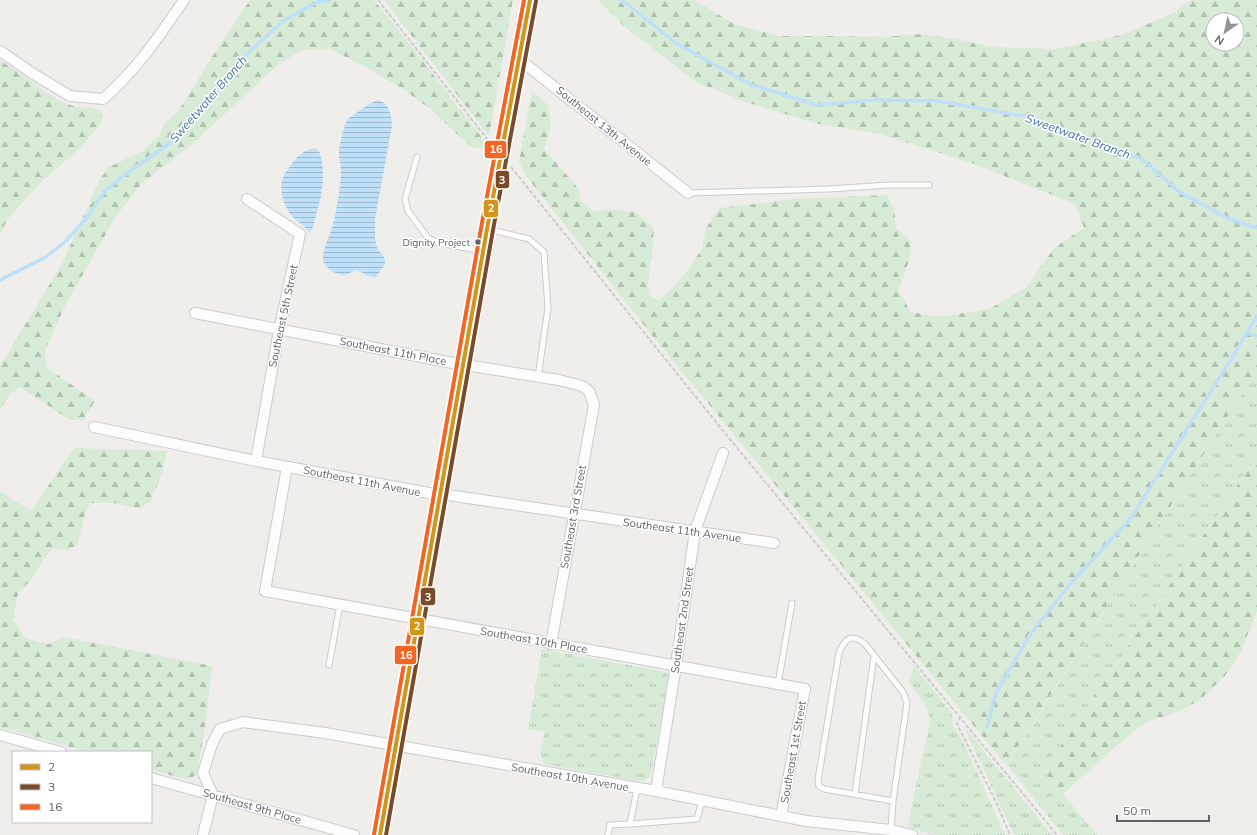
<svg xmlns="http://www.w3.org/2000/svg" width="1257" height="835" font-family="Mulish,sans-serif">
	<defs>
		<pattern id="grass-tufts" width="24" height="20" patternUnits="userSpaceOnUse"><rect width="24" height="20" fill="#d8ebd6"/><path d="M3 7l-1-3M5 7V3M7 7l1-3M15 17l-1-3M17 17v-4M19 17l1-3" fill="none" stroke="#b2c2b1"/></pattern>
		<pattern id="forest-firs" width="22" height="20" patternUnits="userSpaceOnUse"><rect width="22" height="20" fill="#d8ebd6"/><path d="M5 1l3.5 6h-7zM16 11l3.5 6h-7z" fill="#b2c2b1"/></pattern>
		<pattern id="water-rules" width="6" height="5" patternUnits="userSpaceOnUse"><rect width="6" height="5" fill="#bfe0f9"/><path d="M0 2.5h6" fill="none" stroke="#9eb9cd"/></pattern>
	</defs>
	<rect width="100%" height="100%" fill="#efeeea"/>
	<path fill="url(#grass-tufts)" d="M1257,370v86l-213,315 53,64h-34l-56,-70z
		M542,649l124,23 2,4v7l-17,91c-3,5 -6,7 -12,7l-95,-17 -4,-10 5,-22 -17,-3z
		M914,666l38,47 1,13 8,12 19,41 25,56h-72l-26,-8 23,-105c0,-16 -12,-26 -21,-39z
		M963,725l89,110h-38z"/>
	<path fill="url(#forest-firs)" fill-rule="evenodd" d="M250,0h124l34,42 78,101v3l-3,3 -11,-2 -13,-11 -26,-25 -30,-22 -37,-22 -36,-18 -28,1 -22,13 -89,82 -49,38 -26,33 -51,90 -20,44 1,17 49,34 -12,19h-13l-50,-33 -10,7 -10,16v-44l62,-102 38,-85 9,-12 34,-16 16,-15 6,-13 12,-10 35,-56z
		M384,0h129l-24,136z
		M598,0h97l39,24 45,12h50l54,1 38,-3 41,6 28,7 66,2 66,-14 53,-23 16,-12h66v370l-251,395 -355,-431 -124,-157 -8,-15 13,-71 16,14 3,21 -7,23 35,40 1,11 12,11 24,-1 19,2 19,16 -2,25 -4,33 3,11 8,3 12,-11 17,-19 14,-21 4,-21 14,-20 75,-9 92,-4 7,14 2,19 15,13 -2,20 -11,30 13,21 28,5 50,-8 38,-22 27,-39 30,-20 -9,-24 -106,-42 -93,-29 -58,-9 -69,-21 -53,-21 -72,-56zM1213,20h24v24h-24z
		M0,60l57,39 18,8 20,1 7,4 -1,11 -20,24 -43,38 -31,35 -7,14z
		M74,448l93,3 -5,23 -12,28 -11,7 -25,-6h-23l-5,7 -9,35 -10,5 -14,-1 -10,10 -11,20 -14,14 -5,26 12,19 24,6 15,-7 148,29 -6,55 -9,53 -9,6 -37,-10v-18h-63l-88,-25v-236l31,20z
		M1257,456v155l-16,40 -17,26 -24,23 -23,12 -32,11 -23,18 -59,53 -19,-23z"/>
	<path fill="url(#water-rules)" d="M377,100c15,2 17,25 13,36l-15,83v20l2,9 8,11v5l-9,13c-8,1 -10,-3 -17,-6 -5,-2 -9,3 -14,4 -7,0 -18,-5 -21,-12 -4,-11 5,-24 8,-35 2,-7 4,-16 5,-24 2,-11 4,-22 4,-33 0,-6 -2,-12 -2,-18 0,-7 5,-27 8,-33 2,-3 27,-19 30,-20z
		M316,148l3,3 3,9 1,19 -2,17 -8,31 -3,5 -2,-1c-5,-7 -11,-9 -16,-15 -9,-10 -14,-28 -8,-41 2,-3 5,-7 7,-10 6,-9 14,-16 25,-17z"/>
	<g fill="none" stroke-linecap="round" stroke-linejoin="round">
		<path stroke="#bfe0f9" stroke-width="3.5" d="M620,0l6,3 51,41 75,41 65,20 59,-5 62,1 92,16 112,42 36,32 49,27 30,10
			M0,280l46,-23 21,-17 22,-25 16,-24 25,-20 40,-28 72,-84 41,-38 34,-19 13,-2
			M1247,333l10,3
			M987,727l9,-34 35,-60 41,-51 59,-64 99,-157 27,-45"/>
		<defs>
			<path id="service" d="M417,157l-12,42 3,12 20,27 11,5 43,8
				M688,193l140,-4 61,-4h40
				M488,229l41,10 15,13 4,56 -10,69
				M329,665l11,-61
				M778,684l14,-81
				M637,789l-7,35 67,-5 5,-19
				M855,794l19,-138
				M891,830l2,-29 14,-98 -4,-11 -38,-48c-13,-11 -20,-6 -26,9l-21,127 1,6 5,3 69,12
				M608,835l2,-10 20,-1"/>
			<path id="minor" d="M0,51l32,22 38,23 33,3c33,-28 57,-64 81,-99
				M519,59l169,134
				M247,199l53,35 -21,96 -23,131
				M195,313l258,50 106,17 23,6 7,5 5,14 -43,239
				M94,427l162,34 173,32 12,1 333,49
				M287,467l-22,124 540,98 -24,127
				M0,735l61,17
				M151,778l203,57
				M656,791l20,-126 19,-134 28,-78
				M203,835l10,-40 -10,-22 9,-29 8,-15 23,-7 82,11 331,58 150,30 85,9 21,5"/>
			<path id="tertiary" d="M380,835l39,-216 68,-390 43,-229"/>
		</defs>
		<use href="#service" stroke="#cbcccc" stroke-width="7"/>
		<use href="#minor" stroke="#cbcccc" stroke-width="12"/>
		<use href="#tertiary" stroke="#cbcccc" stroke-width="14"/>
		<path stroke="#cacfcc" stroke-width="2" stroke-dasharray="4 2" stroke-linecap="butt" d="M378,0l113,144
			M511,167l217,270 329,398
			M961,717l-3,4 -1,3 39,78 14,33"/>
		<use href="#service" stroke="#fdfcfc" stroke-width="5"/>
		<use href="#minor" stroke="#fdfcfc" stroke-width="10"/>
		<use href="#tertiary" stroke="#fdfcfc" stroke-width="12"/>
		<defs>
			<path id="bus-1" d="M380,835l107,-606 43,-229"/>
			<path id="bus-2" d="M386,835l107,-605 43,-229"/>
			<path id="bus-3" d="M374,834l107,-606 43,-228"/>
		</defs>
		<use href="#bus-1" stroke="#fff" stroke-width="7"/>
		<use href="#bus-2" stroke="#fff" stroke-width="7"/>
		<use href="#bus-3" stroke="#fff" stroke-width="7"/>
		<use href="#bus-1" stroke="#d1951a" stroke-width="4"/>
		<use href="#bus-2" stroke="#7a4b2a" stroke-width="4"/>
		<use href="#bus-3" stroke="#f26522" stroke-width="4"/>
	</g>
	<circle fill="#5f6368" stroke="#fff" stroke-width="1.5" cx="478" cy="242" r="3.5"/>
	<g text-anchor="middle" dominant-baseline="central" stroke-width="3" stroke-linejoin="round" paint-order="stroke">
		<g font-size="10" fill="#5f6368" stroke="#fff" text-anchor="end">
			<text x="470" y="242">Dignity Project</text>
		</g>
		<g font-size="11" fill="#5f6368" stroke="#fff">
			<text transform="translate(604 126) rotate(39)">Southeast 13th Avenue</text>
			<text transform="translate(283 316) rotate(-78)">Southeast 5th Street</text>
			<text transform="translate(393 351) rotate(11)">Southeast 11th Place</text>
			<text transform="translate(362 481) rotate(11)">Southeast 11th Avenue</text>
			<text transform="translate(573 517) rotate(-80)">Southeast 3rd Street</text>
			<text transform="translate(682 530) rotate(8)">Southeast 11th Avenue</text>
			<text transform="translate(682 620) rotate(-82)">Southeast 2nd Street</text>
			<text transform="translate(534 640) rotate(10)">Southeast 10th Place</text>
			<text transform="translate(793 752) rotate(-80)">Southeast 1st Street</text>
			<text transform="translate(570 777) rotate(10)">Southeast 10th Avenue</text>
			<text transform="translate(252 806) rotate(16)">Southeast 9th Place</text>
		</g>
		<g font-size="12" font-style="italic" fill="#4174aa" stroke="#fff">
			<text transform="translate(208 99) rotate(-49)">Sweetwater Branch</text>
			<text transform="translate(1078 136) rotate(20)">Sweetwater Branch</text>
		</g>
	</g>
	<g stroke="#fff" stroke-width="1.5">
		<rect x="484" y="140" width="23" height="19" rx="4" fill="#f26522"/>
		<rect x="495" y="170" width="15" height="19" rx="4" fill="#7a4b2a"/>
		<rect x="483" y="199" width="16" height="19" rx="4" fill="#d1951a"/>
		<rect x="420" y="587" width="16" height="19" rx="4" fill="#7a4b2a"/>
		<rect x="409" y="617" width="16" height="19" rx="4" fill="#d1951a"/>
		<rect x="394" y="645" width="23" height="20" rx="4" fill="#f26522"/>
	</g>
	<g font-size="11" text-anchor="middle" font-weight="bold" fill="#fff">
		<text x="496" y="153">16</text>
		<text x="502" y="184">3</text>
		<text x="491" y="212">2</text>
		<text x="428" y="601">3</text>
		<text x="417" y="630">2</text>
		<text x="406" y="659">16</text>
	</g>
	<rect x="12" y="751" width="140" height="72" fill="#ffffff" stroke="#bfc1c3"/>
	<rect x="20" y="764" width="20" height="6" fill="#d1951a" stroke="#bfc1c3"/>
	<text x="48" y="771" font-size="12" fill="#5f6368">2</text>
	<rect x="20" y="784" width="20" height="6" fill="#7a4b2a" stroke="#bfc1c3"/>
	<text x="48" y="791" font-size="12" fill="#5f6368">3</text>
	<rect x="20" y="804" width="20" height="6" fill="#f26522" stroke="#bfc1c3"/>
	<text x="48" y="811" font-size="12" fill="#5f6368">16</text>
	<g transform="translate(1225 32) rotate(214)"><circle r="19" fill="#ffffff" stroke="#bfc1c3"/>
	<path d="M0-3L7 15L0 10L-7 15Z" fill="#919496"/>
	<text y="-6" font-size="11" font-weight="bold" text-anchor="middle" fill="#5f6368">N</text>
	</g>
	<path d="M1117 815v6h92v-6" fill="none" stroke="#5f6368" stroke-width="2"/>
	<text x="1123" y="815" font-size="12" fill="#5f6368" stroke="#ffffff" stroke-width="3" paint-order="stroke">50 m</text>
</svg>
